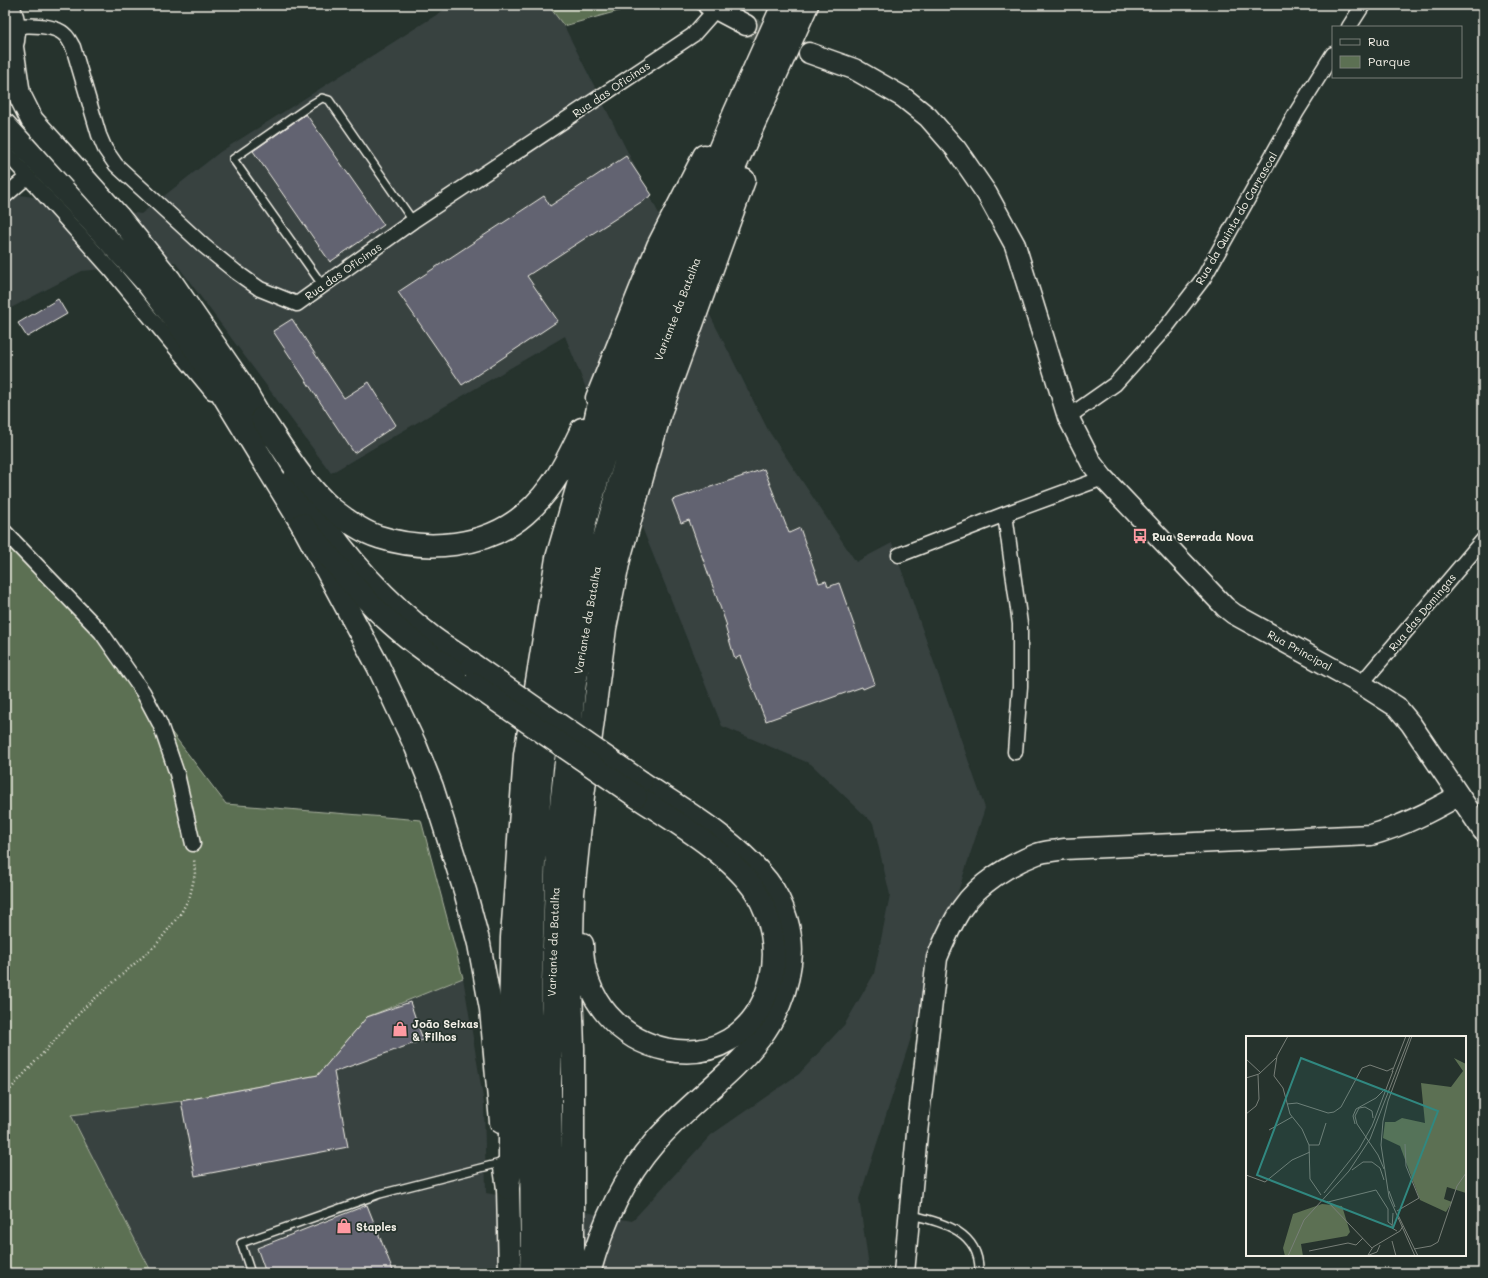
<svg xmlns="http://www.w3.org/2000/svg" width="1488" height="1278" font-family="Mali,sans-serif">
	<rect width="100%" height="100%" fill="#26332d"/>
	<filter id="ink" filterUnits="userSpaceOnUse"><feTurbulence type="fractalNoise" baseFrequency=".025" numOctaves="2"/><feDisplacementMap in="SourceGraphic" scale="8" xChannelSelector="R" yChannelSelector="G"/><feConvolveMatrix kernelMatrix="1 2 1 2 8 2 1 2 1" color-interpolation-filters="sRGB"/></filter>
	<g filter="url(#ink)">
		<path fill="#384241" d="M452,5h96l16,21 204,404 88,132 36,-19 93,265 -126,391 11,74h-718l-81,-158 110,-14 137,-26 49,-58 96,-39 21,126 2,89 146,28 79,-86 88,-61 46,-50 29,-50 16,-79 -17,-72 -62,-59 -89,-38 -157,-390 -234,137 -156,-211 -93,9 -77,40v-130l15,14 121,19 79,-62z"/>
		<path fill="#5c7053" stroke="#a8b09e" d="M548,5h92l-76,21z
			M5,526l92,108 129,170 195,16 42,158 -96,39 -49,58 -137,26 -110,14 81,158h-147z"/>
		<path fill="#626471" stroke="#f4f1e8" d="M306,114l78,111 -54,37 -77,-111z
			M626,156l26,39 -125,81 31,45 -96,64 -64,-93 146,-96 6,10z
			M58,299l9,15 -40,23 -9,-14z
			M292,319l52,79 25,-16 27,43 -42,28 -81,-122z
			M764,469l25,64 11,-5 19,55 7,-2 2,6 11,-4 36,101 -12,5 -1,-2 -96,34 -26,-65 -5,3 -10,-33h2l-38,-106 -8,3 -9,-23z
			M410,1002l13,38 -89,32 14,75 -153,29 -14,-75 137,-26 49,-58z
			M367,1205l27,68h-128l-9,-25z"/>
		<g fill="none" stroke-linecap="round" stroke-linejoin="round">
			<path stroke="#455049" stroke-width="20" stroke-dasharray="20 10" stroke-linecap="butt" d="M746,25l63,28"/>
			<defs>
				<path id="lane" d="M323,286l-90,-127 79,-55 10,-6 7,2 84,121
					M911,1215c32,7 70,17 68,58
					M251,1273l-10,-30 139,-49 124,-32"/>
				<path id="street" d="M14,26c14,-1 42,-2 52,10 3,3 5,8 7,11l26,88 6,14 11,16 88,81 32,26 24,17 37,15 116,-83 280,-186 23,-26
					M1349,27l14,-22
					M5,151l107,120 100,121
					M5,196l23,-20
					M1068,417l47,-33 52,-58 36,-47 93,-166 37,-59
					M5,532l96,100 42,60 17,32 17,50 16,70
					M899,555l106,-41
					M1361,684l122,-144
					M1015,752l5,-65v-63l-15,-110 98,-36"/>
				<path id="secondary" d="M708,5l38,20
					M809,53l45,16 49,28 25,20 28,32 31,45 28,51 53,172 24,47 11,14 122,129 9,7 127,70 36,23 14,17 72,107
					M904,1273l13,-140 20,-175c7,-17 15,-35 25,-50 16,-24 48,-44 75,-54 8,-3 18,-3 27,-5l307,-14c32,-9 59,-23 87,-39"/>
				<path id="primary" d="M12,47l7,47 13,26 86,96 52,64 70,102 31,53
					M5,61c11,-17 12,-39 2,-56
					M5,125l143,159 39,52 115,188 76,142 38,81 16,40 33,104 14,53 12,65 10,113
					M295,477c35,62 81,117 138,161 12,9 27,18 40,27
					M505,1168l3,20 2,85
					M589,1273c13,-48 33,-93 66,-131 52,-60 125,-92 135,-179 4,-28 -6,-60 -23,-82 -33,-42 -83,-70 -126,-99"/>
				<path id="highway" d="M597,398l61,-152 46,-90
					M262,418c21,31 42,67 70,91 14,11 30,23 47,28 47,15 107,11 146,-23 28,-24 42,-53 57,-85
					M302,524c29,34 57,71 90,100 25,23 54,41 81,60
					M582,944c0,115 160,154 189,35 7,-29 1,-61 -15,-87 -25,-38 -82,-71 -120,-96
					M508,1188l2,-18v-160l2,-72 13,-183 32,-197 33,-114 13,-59
					M532,1273l-2,-266 4,-145 8,-96 24,-153 19,-91 42,-144 33,-86 75,-180 48,-107
					M553,1273l-3,-186 7,-247 18,-157 13,-76 10,-47 47,-168 38,-102 47,-113 77,-172
					M573,1273v-225l-2,-61 2,-94 10,-97 22,-168 14,-69 42,-149 83,-230"/>
			</defs>
			<use href="#lane" stroke="#f4f1e8" stroke-width="10"/>
			<use href="#street" stroke="#f4f1e8" stroke-width="17"/>
			<use href="#secondary" stroke="#f4f1e8" stroke-width="23"/>
			<use href="#primary" stroke="#f4f1e8" stroke-width="25"/>
			<use href="#highway" stroke="#f4f1e8" stroke-width="25"/>
			<path stroke="#f4f1e8" stroke-width="2.5" stroke-dasharray="1 3" stroke-linecap="butt" d="M5,1095l79,-87 72,-63 25,-32 9,-17 5,-22 -1,-16"/>
			<use href="#lane" stroke="#26332d" stroke-width="7"/>
			<use href="#street" stroke="#26332d" stroke-width="14"/>
			<use href="#secondary" stroke="#26332d" stroke-width="20"/>
			<use href="#primary" stroke="#26332d" stroke-width="22"/>
			<use href="#highway" stroke="#26332d" stroke-width="22"/>
			<defs>
				<path id="primary-bridge" d="M473,665l168,117"/>
				<path id="highway-bridge" d="M473,684l163,112"/>
			</defs>
			<use href="#primary-bridge" stroke="#f4f1e8" stroke-width="25" stroke-linecap="butt"/>
			<use href="#highway-bridge" stroke="#f4f1e8" stroke-width="25" stroke-linecap="butt"/>
			<use href="#primary-bridge" stroke="#26332d" stroke-width="22"/>
			<use href="#highway-bridge" stroke="#26332d" stroke-width="22"/>
		</g>
	</g>
	<defs>
		<symbol id="bus-bare" viewBox="-9 -9 18 18"><path d="M-5-6H5V4H4V6H2V4H-2V6H-4V4H-5ZM-3.5-4V0h7V-4ZM-3.5 1.2v1.5H-2V1.2ZM2 1.2v1.5H3.5V1.2Z" fill="#ff9aa2" stroke="#26332d" stroke-width="2.5" paint-order="stroke"/></symbol>
		<symbol id="shop-bare" viewBox="-9 -9 18 18"><path d="M-5-2.5h2.3a2.7 3.5 0 0 1 5.4 0H5L5.5 6h-11ZM-1.5-2.5h3a1.5 2.3 0 0 0-3 0Z" fill="#ff9aa2" stroke="#26332d" stroke-width="2.5" paint-order="stroke"/></symbol>
	</defs>
	<g fill-rule="evenodd">
		<use href="#bus-bare" x="1129" y="525" width="22" height="22"/>
		<use href="#shop-bare" x="389" y="1018" width="22" height="22"/>
		<use href="#shop-bare" x="333" y="1215" width="22" height="22"/>
	</g>
	<g text-anchor="middle" dominant-baseline="central" stroke-width="3.5" stroke-linejoin="round" paint-order="stroke">
		<g font-size="11" fill="#f4f1e8" stroke="#26332d">
			<text transform="translate(611 89) rotate(-34)">Rua das Oficinas</text>
			<text transform="translate(1236 218) rotate(-60)">Rua da Quinta do Carrascal</text>
			<text transform="translate(343 271) rotate(-35)">Rua das Oficinas</text>
			<text transform="translate(677 309) rotate(-69)">Variante da Batalha</text>
			<text transform="translate(1422 612) rotate(-50)">Rua das Domingas</text>
			<text transform="translate(587 620) rotate(-80)">Variante da Batalha</text>
			<text transform="translate(1300 650) rotate(29)">Rua Principal</text>
			<text transform="translate(553 942) rotate(-88)">Variante da Batalha</text>
		</g>
		<g font-size="11" font-weight="bold" fill="#f4f1e8" stroke="#26332d" text-anchor="start">
			<text x="1152" y="536">Rua Serrada Nova</text>
			<text x="412" y="1023">João Seixas<tspan x="412" dy="13">&amp; Filhos</tspan></text>
			<text x="356" y="1226">Staples</text>
		</g>
	</g>
	<g transform="translate(1246 1036)">
		<rect width="220" height="220" fill="#26332d"/>
		<path d="M208,22l12,6v129l-19,-6 -3,12 8,3 -6,10 -26,-12 -20,-54 -17,-8 2,-16h10l7,-4 23,5 -4,-40 30,4 12,-16zM76,168l20,2 8,26 -3,4 -46,8 2,12h-18l-2,-8 10,-34z" fill="#5c7053"/>
		<path fill="none" stroke="#787f78" stroke-width="1" d="M42,0l-11,20 -3,20 9,12 7,26 12,15 7,16 1,34 11,16M166,0l-24,65 -5,20 -2,24 8,52 26,59M0,23l15,14M146,36l14,-36M0,42l13,-4 17,-16M41,68l10,-1 31,10 6,-1 7,-5 21,-39 8,-3 17,6 6,-3M0,78l10,-8 3,-7 -1,-24M127,82l-1,-7 -7,-4 -6,1 -4,8 2,8 21,31 6,14M109,88l-2,-8 3,-7 20,-11 9,-9M23,94l23,-13M63,109h10l7,-22M106,134l11,-8h9l8,6 4,12M0,139l19,7 27,-22 18,-8M143,155l6,16M78,157l35,-44 13,-23 21,-55M81,165l45,47M82,166l48,-12 12,19v13l4,3M151,175l22,-13 -13,-32 -1,-22M147,177l-1,15 5,3M152,179l20,41M146,205l4,15M168,213l17,-3 7,-4 19,-56 9,-13M63,215l39,-8 8,2 7,-7M122,219l5,-8 27,-16 3,-5M123,219l8,-3 3,-7M42,220l16,-36 45,-49 21,-32 40,-103"/>
		<path fill="#318880" fill-opacity="0.15" stroke="#318880" stroke-width="2" d="M55,22l137,53 -45,117 -136,-53z"/>
		<rect width="220" height="220" fill="none" stroke="#f4f1e8" stroke-width="2"/>
	</g>
	<rect width="1488" height="1278" fill="none" stroke="#26332d" stroke-width="20"/>
	<rect x="10" y="10" width="1468" height="1258" fill="none" stroke="#f4f1e8" stroke-width="1.5" filter="url(#ink)"/>
	<rect x="1332" y="26" width="130" height="52" fill="#26332d" stroke="#787f78"/>
	<rect x="1340" y="39" width="20" height="6" fill="#26332d" stroke="#787f78"/>
	<text x="1368" y="46" font-size="12" fill="#f4f1e8">Rua</text>
	<rect x="1340" y="56" width="20" height="12" fill="#5c7053" stroke="#787f78"/>
	<text x="1368" y="66" font-size="12" fill="#f4f1e8">Parque</text>
</svg>
